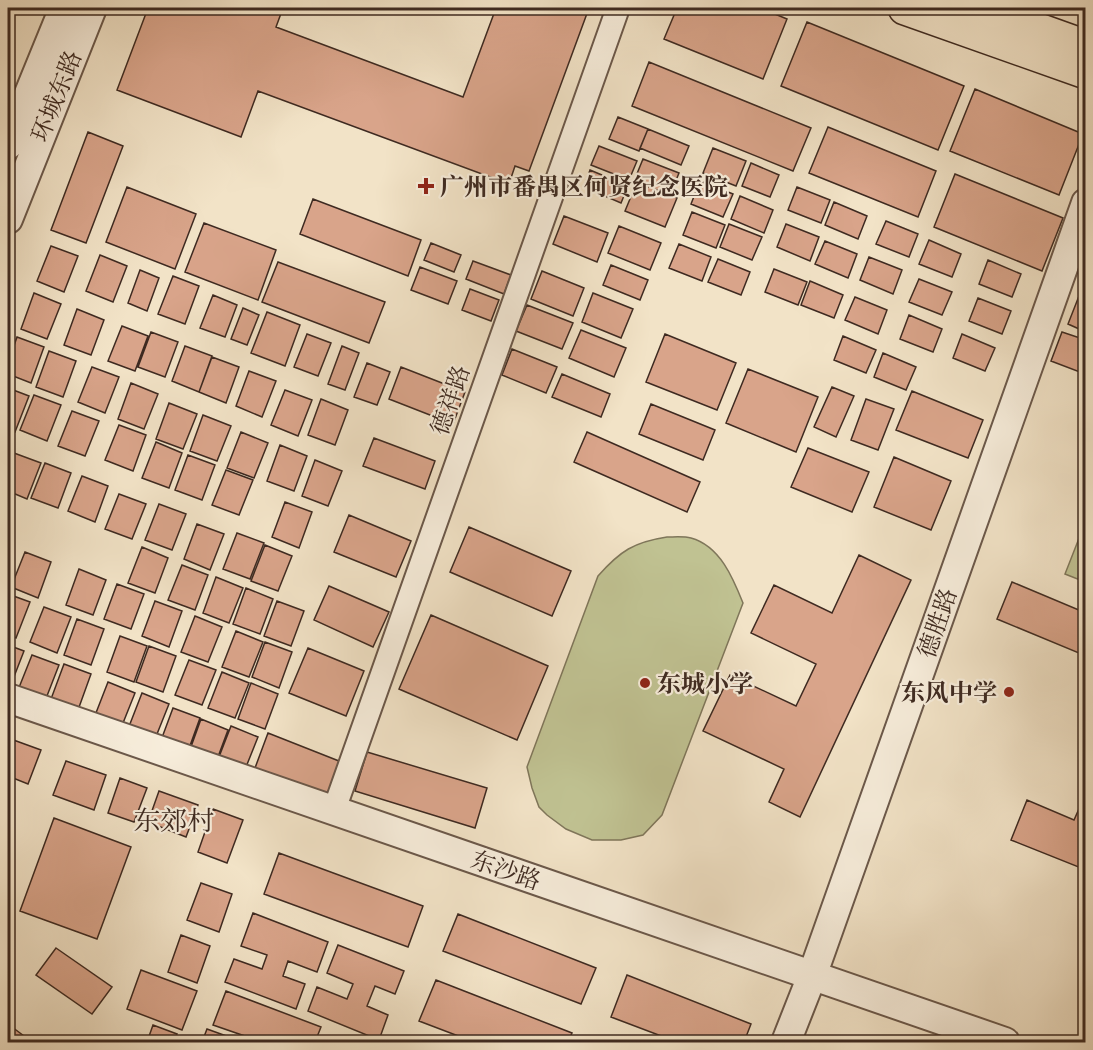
<svg xmlns="http://www.w3.org/2000/svg" width="1093" height="1050" font-family="'EB Garamond','Noto Serif SC',serif">
	<rect width="100%" height="100%" fill="#f2e3c7"/>
	<filter id="stains"><feTurbulence type="fractalNoise" baseFrequency=".00333" numOctaves="4"/><feColorMatrix values="0 0 0 0 .2 0 0 0 0 .09 0 0 0 0 .02 0 0 0 .5 -.17"/></filter>
	<radialGradient id="worn" r=".72"><stop offset=".6" stop-color="#630" stop-opacity="0"/><stop offset="1" stop-color="#630" stop-opacity=".3"/></radialGradient>
	<path fill="#c0c292" stroke="#7f765a" stroke-width="1.5" d="M1085,523v59l-20,-8z
		M667,537c7,0 17,-1 24,1 29,8 42,40 52,65l-81,212 -19,20 -22,5h-29l-26,-11 -19,-14 -8,-8 -7,-19 -5,-21 71,-191c22,-25 36,-34 69,-39z"/>
	<path fill="#d9a48a" stroke="#3e2a21" stroke-width="1.5" d="M148,8h135l-7,19 187,70 33,-89h93l-60,163 -14,-5 -6,18 -251,-93 -17,46 -124,-47z
		M677,8h83l27,11 -24,60 -99,-40z
		M807,22l157,64 -26,64 -157,-64z
		M649,62l162,66 -18,43 -161,-65z
		M975,89l108,45 -24,61 -109,-44z
		M618,117l30,12 -9,22 -30,-12z
		M828,127l108,44 -18,46 -109,-44z
		M648,129l41,17 -8,19 -41,-17z
		M88,132l35,14 -37,97 -35,-13z
		M599,146l38,15 -8,19 -38,-15z
		M713,148l33,13 -10,25 -33,-13z
		M643,159l36,14 -9,22 -36,-14z
		M751,163l28,12 -9,22 -28,-11z
		M590,170l38,16 -7,17 -37,-16z
		M955,174l108,44 -21,53 -108,-44z
		M700,181l33,13 -10,23 -32,-13z
		M637,182l40,16 -12,29 -40,-16z
		M127,187l69,27 -21,55 -69,-27z
		M797,187l33,13 -9,23 -33,-13z
		M740,196l33,14 -9,23 -33,-14z
		M313,199l108,41 -13,36 -108,-42z
		M834,202l33,14 -9,23 -33,-14z
		M692,212l33,13 -9,23 -33,-13z
		M564,216l44,17 -11,29 -44,-18z
		M886,221l32,13 -9,23 -33,-13z
		M204,223l72,27 -18,50 -73,-28z
		M729,224l33,13 -10,23 -32,-13z
		M786,224l33,13 -9,24 -33,-14z
		M619,226l42,17 -11,27 -42,-17z
		M929,240l32,14 -9,23 -33,-13z
		M825,241l32,13 -9,24 -33,-14z
		M431,243l30,12 -7,17 -30,-12z
		M679,244l32,13 -9,24 -33,-13z
		M51,246l27,10 -14,36 -27,-11z
		M100,255l27,11 -14,36 -27,-11z
		M869,257l33,13 -9,24 -33,-14z
		M718,259l32,13 -9,23 -33,-13z
		M988,260l33,14 -9,23 -33,-13z
		M473,261l38,14 -7,19 -38,-15z
		M278,262l107,40 -16,41 -107,-41z
		M611,265l37,15 -8,20 -37,-15z
		M420,267l37,14 -9,23 -37,-14z
		M774,269l33,13 -9,23 -33,-13z
		M140,270l19,8 -12,33 -19,-8z
		M542,271l42,17 -11,28 -42,-17z
		M173,276l26,10 -14,38 -27,-10z
		M919,279l33,13 -10,23 -33,-13z
		M810,281l33,14 -9,23 -33,-13z
		M470,289l29,11 -8,21 -29,-11z
		M34,293l27,11 -14,35 -26,-10z
		M593,293l40,16 -12,29 -39,-16z
		M213,295l24,10 -12,32 -25,-9z
		M1079,296l7,3v33l-18,-8z
		M855,297l32,13 -9,24 -33,-14z
		M978,298l33,13 -9,23 -33,-13z
		M527,305l46,18 -11,26 -46,-18z
		M243,308l16,7 -12,30 -16,-6z
		M77,309l27,11 -13,35 -27,-10z
		M267,312l33,13 -15,41 -34,-13z
		M909,315l33,14 -9,23 -33,-13z
		M122,326l26,10 -13,35 -27,-10z
		M581,330l45,18 -12,29 -45,-19z
		M151,332l27,10 -13,35 -27,-10z
		M1062,332l24,8 -1,34 -34,-13z
		M307,334l24,9 -13,33 -24,-9z
		M665,334l71,29 -19,47 -71,-28z
		M962,334l33,14 -10,23 -32,-13z
		M843,336l33,14 -10,23 -32,-13z
		M17,337l27,10 -13,36 -23,-9v-11z
		M185,346l27,10 -13,36 -27,-11z
		M342,346l17,7 -14,37 -17,-6z
		M512,349l45,18 -11,26 -44,-18z
		M49,351l27,10 -13,36 -27,-10z
		M883,353l33,14 -10,23 -32,-13z
		M212,357l27,10 -13,36 -27,-11z
		M367,363l23,9 -13,33 -23,-8z
		M92,367l27,10 -14,36 -27,-11z
		M401,367l64,25 -12,32 -64,-25z
		M748,369l70,28 -22,55 -70,-29z
		M249,371l27,10 -14,36 -26,-11z
		M562,374l48,20 -9,23 -49,-20z
		M131,383l27,11 -14,35 -26,-10z
		M832,387l22,9 -18,41 -22,-10z
		M8,388l21,8 -14,36 -7,-3z
		M285,390l27,10 -14,36 -27,-11z
		M912,391l71,29 -15,38 -72,-28z
		M34,395l27,10 -14,36 -27,-11z
		M321,399l27,11 -13,35 -27,-10z
		M866,399l28,10 -16,41 -27,-10z
		M169,403l28,11 -14,35 -27,-10z
		M651,404l64,26 -12,30 -64,-26z
		M72,411l27,10 -14,35 -27,-10z
		M203,415l28,11 -14,35 -27,-10z
		M119,425l27,10 -13,36 -28,-11z
		M241,432l27,11 -14,35 -27,-10z
		M587,432l113,50 -13,30 -113,-50z
		M374,438l61,23 -10,28 -62,-23z
		M156,442l26,11 -13,35 -27,-10z
		M280,445l27,11 -13,35 -27,-10z
		M808,448l61,24 -17,40 -61,-25z
		M14,453l27,10 -14,36 -19,-8v-22z
		M188,455l27,10 -13,35 -27,-10z
		M894,457l57,24 -20,49 -57,-23z
		M315,460l27,11 -14,35 -26,-10z
		M45,463l26,10 -13,35 -27,-10z
		M226,470l27,10 -14,35 -27,-10z
		M82,476l26,10 -13,36 -27,-11z
		M119,494l27,10 -14,35 -27,-10z
		M285,502l27,10 -13,36 -27,-11z
		M159,504l27,10 -14,36 -27,-10z
		M349,515l62,26 -15,36 -62,-25z
		M197,524l27,10 -14,36 -26,-11z
		M469,527l102,44 -19,45 -102,-44z
		M237,533l27,10 -14,36 -27,-10z
		M265,545l27,11 -14,35 -27,-10z
		M142,547l26,11 -13,35 -27,-10z
		M25,552l26,10 -13,36 -27,-11z
		M859,555l52,25 -111,237 -31,-15 15,-33 -81,-38 27,-56 66,31 20,-42 -65,-31 23,-48 58,28z
		M182,565l26,10 -13,35 -27,-10z
		M79,569l27,11 -13,35 -27,-10z
		M216,577l27,11 -14,35 -26,-10z
		M1012,582l74,31v43l-89,-37z
		M117,584l27,10 -13,35 -27,-10z
		M329,586l60,26 -16,35 -59,-27z
		M246,588l27,11 -13,35 -27,-10z
		M8,594l22,8 -14,36 -8,-4z
		M155,601l27,10 -13,36 -27,-11z
		M277,601l27,10 -13,35 -27,-10z
		M44,607l27,10 -14,36 -27,-11z
		M431,615l117,51 -31,74 -118,-51z
		M195,616l27,11 -14,35 -27,-10z
		M77,619l27,10 -13,36 -27,-10z
		M236,631l27,11 -14,35 -27,-10z
		M120,636l27,10 -13,36 -27,-10z
		M265,642l27,10 -13,36 -27,-11z
		M8,645l16,6 -14,36 -2,-1z
		M149,646l27,10 -13,36 -27,-10z
		M308,648l56,23 -18,45 -57,-23z
		M32,655l27,10 -14,36 -27,-11z
		M189,660l27,10 -14,35 -27,-10z
		M64,664l27,10 -13,36 -27,-11z
		M222,672l27,11 -14,35 -27,-10z
		M108,682l27,11 -14,35 -27,-10z
		M251,683l27,11 -13,35 -27,-10z
		M142,693l27,11 -14,35 -27,-10z
		M173,708l27,10 -13,36 -27,-11z
		M201,719l27,11 -13,35 -27,-10z
		M231,726l27,11 -14,35 -27,-10z
		M268,733l76,30 -13,34 -76,-29z
		M8,738l33,12 -13,34 -20,-8z
		M367,752l120,36 -12,40 -120,-37z
		M66,761l40,14 -12,35 -41,-15z
		M120,778l27,10 -13,34 -26,-9z
		M159,791l39,14 -12,32 -38,-15z
		M1086,793v77l-75,-30 16,-40 47,20z
		M213,809l30,11 -16,43 -29,-11z
		M54,818l77,29 -34,92 -77,-28z
		M279,853l144,53 -15,41 -144,-53z
		M201,883l31,11 -13,38 -32,-12z
		M253,913l75,29 -11,30 -29,-11 -5,15 22,8 -9,25 -71,-27 9,-23 28,10 5,-14 -26,-9z
		M458,914l138,54 -15,36 -138,-53z
		M181,935l29,11 -13,37 -29,-11z
		M338,945l66,26 -9,23 -20,-8 -8,20 21,9 -9,25 -71,-29 9,-24 30,12 6,-15 -26,-11z
		M56,948l56,39 -20,27 -56,-39z
		M141,970l56,21 -15,39 -55,-21z
		M627,975l124,49 -7,18h-67l-66,-25z
		M436,980l136,53 -4,9h-94l-55,-21z
		M226,991l95,36 -6,15h-53l-49,-17z
		M8,1024l24,18h-24z
		M153,1025l24,9 -4,8h-26z
		M207,1029l36,13h-41z
		M827,1038l13,4h-30z"/>
	<g fill="none" stroke-linecap="round" stroke-linejoin="round">
		<defs>
			<path id="minor" d="M334,810l284,-802"/>
			<path id="tertiary" d="M8,145l56,-137
				M8,219l84,-211
				M8,698l997,344
				M786,1042l26,-66 274,-773"/>
			<path id="primary" d="M905,8l181,64
				M977,8l109,39"/>
		</defs>
		<use href="#minor" stroke="#6b584a" stroke-width="26"/>
		<use href="#tertiary" stroke="#6b584a" stroke-width="32"/>
		<use href="#primary" stroke="#3e2a21" stroke-width="36"/>
		<use href="#minor" stroke="#f7eddb" stroke-width="22"/>
		<use href="#tertiary" stroke="#f7eddb" stroke-width="28"/>
		<use href="#primary" stroke="#f2e3c7" stroke-width="33"/>
	</g>
	<g fill="#8f2418" stroke="#f7eddb" stroke-width="2">
		<path d="M423 177h6v6h6v6h-6v6h-6v-6h-6v-6h6z"/>
		<circle cx="645" cy="683" r="6"/>
		<circle cx="1009" cy="692" r="6"/>
	</g>
	<g text-anchor="middle" dominant-baseline="central" stroke-width="4.5" stroke-linejoin="round" paint-order="stroke">
		<g font-size="24" fill="#3e2a21" stroke="#f7eddb">
			<text transform="translate(56 96) rotate(-68)">环城东路</text>
			<text transform="translate(450 400) rotate(-71)">德祥路</text>
			<text transform="translate(937 623) rotate(-71)">德胜路</text>
			<text transform="translate(506 870) rotate(19)">东沙路</text>
		</g>
		<g font-size="24" font-weight="bold" fill="#3e2a21" stroke="#f7eddb" text-anchor="start">
			<text x="440" y="186">广州市番禺区何贤纪念医院</text>
			<text x="657" y="683">东城小学</text>
			<text x="997" y="692" text-anchor="end">东风中学</text>
		</g>
		<g font-size="27" fill="#3e2a21" stroke="#f7eddb">
			<text x="174" y="820">东郊村</text>
		</g>
	</g>
	<rect width="1093" height="1050" fill="none" stroke="#f2e3c7" stroke-width="30"/>
	<rect x="9" y="9" width="1075" height="1032" fill="none" stroke="#3e2a21" stroke-width="3"/>
	<rect x="15" y="15" width="1063" height="1020" fill="none" stroke="#3e2a21" stroke-width="1.5"/>
	<rect width="100%" height="100%" filter="url(#stains)"/>
	<rect width="100%" height="100%" fill="url(#worn)"/>
</svg>
